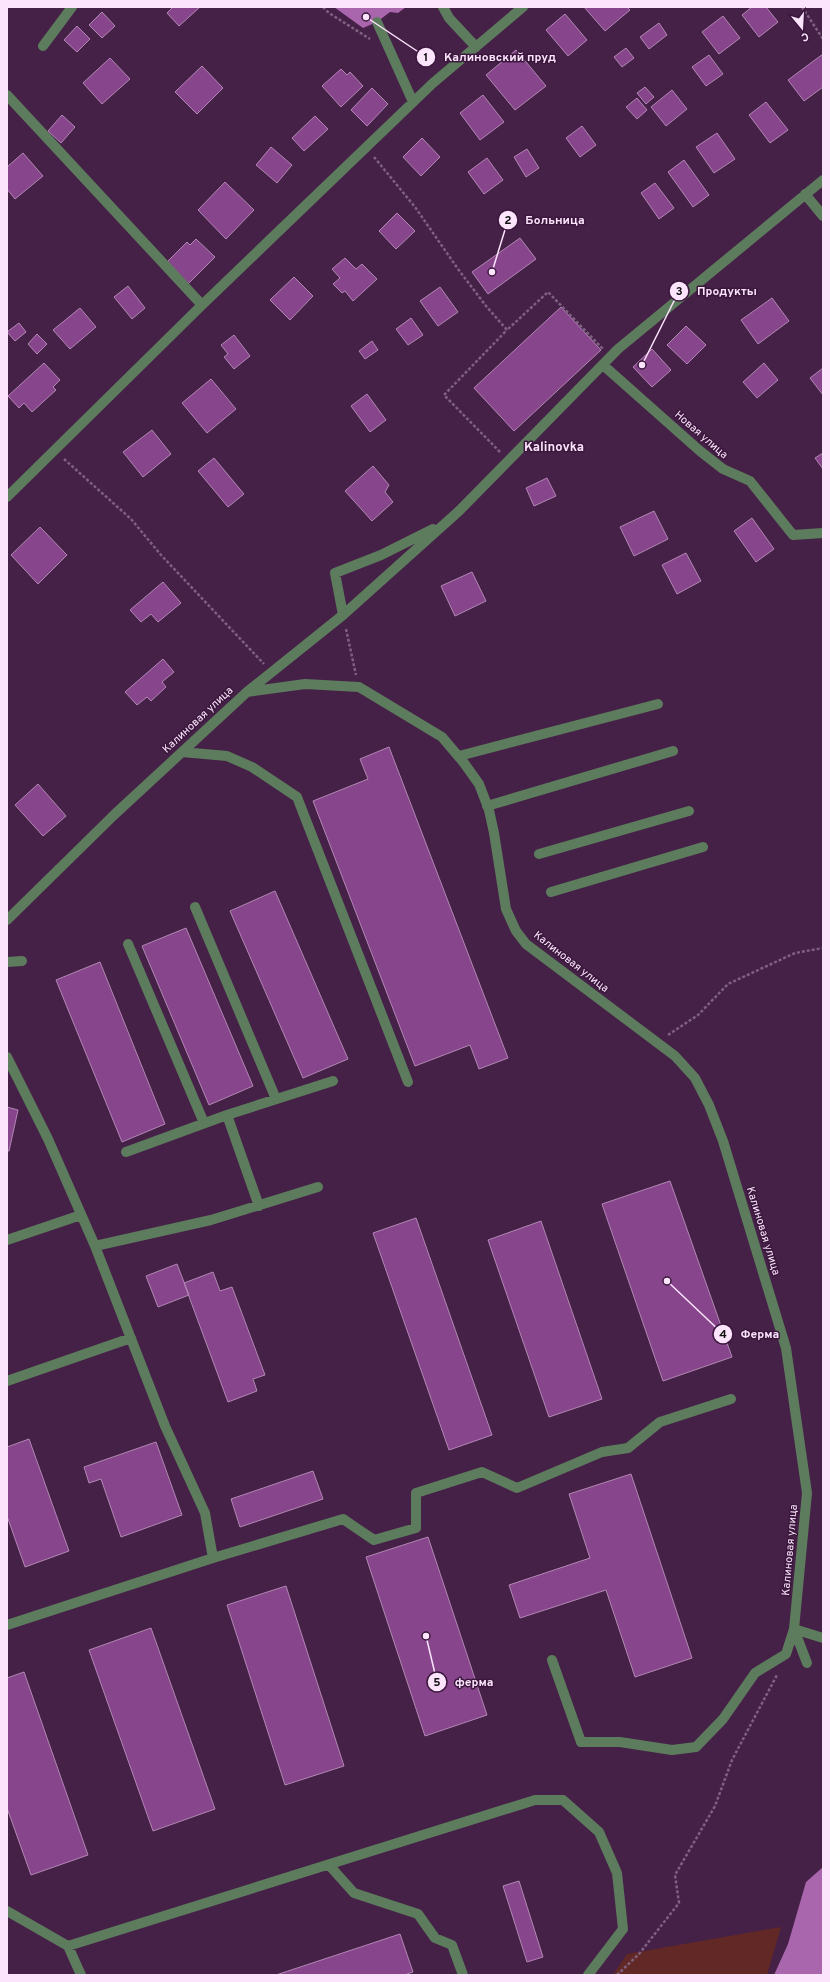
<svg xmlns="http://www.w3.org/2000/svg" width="830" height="1982" font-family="Overpass,sans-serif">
	<rect width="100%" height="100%" fill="#452147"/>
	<path fill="#622825" d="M781,1927l-14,48h-154l14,-21z"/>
	<path fill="#a966ac" d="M334,7h72l-8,6 -8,-1 -13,10 -14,6z
		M823,1867v108h-49l14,-31 18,-62z"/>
	<path fill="#87468b" stroke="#b287b4" d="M173,7h27l-21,19 -12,-13z
		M584,7h43l3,3 -25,21z
		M752,7h14l12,15 -19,15 -17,-22z
		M102,12l13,14 -13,12 -13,-13z
		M565,14l22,26 -19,16 -22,-26z
		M723,16l17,22 -21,16 -17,-22z
		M659,23l8,12 -18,14 -9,-12z
		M77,26l13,13 -13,13 -13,-12z
		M626,48l8,10 -12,9 -8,-10z
		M516,50l30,36 -31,24 -29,-35z
		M823,54v33l-19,14 -16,-21z
		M709,55l14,19 -17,12 -14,-19z
		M110,58l20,21 -28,25 -19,-21z
		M202,66l21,22 -26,26 -22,-22z
		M341,69l6,6 3,-3 13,14 -22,21 -19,-21z
		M645,87l9,10 -8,7 -9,-11z
		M372,88l16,16 -21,22 -16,-16z
		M672,90l15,19 -21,17 -15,-19z
		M483,95l21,27 -24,18 -20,-27z
		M637,98l10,12 -10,9 -11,-12z
		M766,102l22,28 -18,13 -21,-28z
		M62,115l13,12 -14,16 -13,-12z
		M315,116l13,13 -24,22 -12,-13z
		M582,126l14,19 -16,12 -14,-19z
		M717,133l18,26 -21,14 -18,-26z
		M422,138l18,19 -19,19 -18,-19z
		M271,147l21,18 -15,18 -21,-18z
		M527,149l12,19 -13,9 -12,-20z
		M23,153l20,23 -28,23 -8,-10v-22z
		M487,158l16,22 -19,14 -16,-22z
		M684,160l25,35 -16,12 -25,-35z
		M225,182l29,28 -28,29 -28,-29z
		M655,183l19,25 -15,11 -18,-26z
		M397,213l18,18 -19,18 -17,-18z
		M520,238l16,21 -48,35 -16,-22z
		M196,239l19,18 -27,27 -22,-21 21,-21 3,3z
		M345,258l11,11 6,-5 15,15 -24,22 -8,-10 -3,2 -9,-9 7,-6 -8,-9z
		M294,277l19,19 -23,24 -20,-20z
		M128,286l17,22 -13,11 -18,-22z
		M440,287l18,25 -20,14 -18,-25z
		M772,298l17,23 -31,23 -17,-24z
		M561,307l40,43 -87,81 -40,-43z
		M80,308l16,19 -26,22 -17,-19z
		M411,318l12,17 -15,10 -12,-16z
		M19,323l7,9 -11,9 -8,-9z
		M686,326l20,19 -19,19 -20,-19z
		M37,334l10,10 -10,10 -9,-10z
		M234,335l16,21 -16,13 -10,-12 4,-3 -7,-9z
		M372,341l6,9 -13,9 -6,-8z
		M652,349l19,21 -19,17 -19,-20z
		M44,363l16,17 -7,7 3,3 -24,22 -8,-9 -5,5 -11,-12z
		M764,363l14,17 -21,18 -14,-16z
		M823,368v27l-13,-17z
		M211,379l25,30 -29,24 -25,-30z
		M367,394l19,26 -16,12 -19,-26z
		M152,430l19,24 -28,23 -20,-25z
		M823,453v16l-8,-11z
		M214,458l30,36 -16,13 -30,-36z
		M373,466l16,19 -4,7 8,10 -21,19 -27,-30z
		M547,478l9,18 -22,10 -8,-18z
		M654,511l14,28 -34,17 -14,-29z
		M752,518l22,31 -18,13 -22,-31z
		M40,527l27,28 -29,29 -27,-29z
		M686,553l15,28 -24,13 -15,-29z
		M472,572l14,29 -31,15 -14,-30z
		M163,582l18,21 -23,19 -7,-8 -10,8 -11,-12z
		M163,659l11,13 -12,10 4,5 -15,14 -4,-4 -10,8 -12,-13z
		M389,747l119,311 -29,11 -9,-24 -55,21 -102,-265 55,-22 -8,-20z
		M38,784l28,32 -23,20 -28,-31z
		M275,891l73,168 -45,19 -73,-167z
		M186,928l67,158 -44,19 -67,-159z
		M100,962l65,162 -43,18 -66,-162z
		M7,1107l11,3 -9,41h-2z
		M670,1181l62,176 -69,24 -61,-177z
		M416,1218l76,217 -43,15 -76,-217z
		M541,1221l61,178 -53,18 -61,-177z
		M177,1264l12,31 -31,12 -12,-31z
		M213,1272l7,19 12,-4 33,88 -12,4 4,12 -29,11 -44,-119z
		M29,1439l40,112 -44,16 -18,-51v-69z
		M156,1442l26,73 -61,22 -20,-58 -12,4 -5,-16z
		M313,1471l10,28 -83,28 -9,-28z
		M631,1474l61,184 -57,19 -29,-87 -86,28 -11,-33 81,-27 -21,-64z
		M428,1537l59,178 -62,21 -59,-179z
		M286,1586l58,180 -59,19 -58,-180z
		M151,1628l64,181 -62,22 -64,-181z
		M24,1672l64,183 -57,20 -24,-67v-130z
		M519,1881l24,76 -16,5 -24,-76z
		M400,1934l13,38 -9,3h-128z"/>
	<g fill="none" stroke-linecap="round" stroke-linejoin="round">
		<path stroke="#7f6081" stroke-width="2.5" stroke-dasharray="3 2" stroke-linecap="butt" d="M323,7l6,6 41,26
			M802,7l21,32
			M374,157l41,50 43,62 28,37 21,24 41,-38 55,57
			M500,452l-56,-57 63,-65
			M64,459l67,60 30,36 103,109
			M346,629l10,46
			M668,1035l30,-20 30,-31 67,-31 28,-5
			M617,1975l22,-21 40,-51 -4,-28 40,-69 17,-46 45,-85"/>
		<path stroke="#5d7b5d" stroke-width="10" d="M443,7l6,11 27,29
			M377,22l36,80
			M43,46l29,-39
			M7,95l195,210
			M805,194l18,22
			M603,365l97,86 23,18 27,12 43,54 30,-2
			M7,497l195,-192 231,-222 90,-76
			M343,615l-8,-42 46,-18 52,-26
			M247,692l58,-8 54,3 83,50 22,26 15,21 10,26 5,23 12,76 10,22 10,13 149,112 20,22 14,27 14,36 63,207 21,145 -13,136 29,9
			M182,752l45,4 25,11 45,30 111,285
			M459,756l199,-52
			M487,806l186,-55
			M539,854l150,-43
			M551,892l152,-45
			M195,907l81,192
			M7,920l108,-106 132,-122 96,-77 116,-104 159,-162 205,-169
			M128,944l76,179
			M7,962l15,-1
			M7,1057l41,82 47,107 70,180 40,87 8,45 130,-39 31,21 42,-12v-35l66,-21 35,16 85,-36 26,-4 32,-26 71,-23
			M227,1115l106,-34
			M126,1152l101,-37 32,91
			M7,1240l74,-25
			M95,1246l116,-26 107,-33
			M7,1381l124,-43
			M7,1625l206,-67
			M794,1629l13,34
			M552,1660l29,82h39l52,8 24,-3 27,-28 32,-46 31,-19 8,-25
			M329,1865l25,28 64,21 17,24 17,7 11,30
			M7,1911l61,35 467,-146h28l36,32 18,41 6,56 -35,46
			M68,1946l13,29"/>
	</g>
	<g text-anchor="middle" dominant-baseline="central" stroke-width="3" stroke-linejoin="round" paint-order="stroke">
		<g font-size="11" fill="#fbe4fc" stroke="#3b173d">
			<text transform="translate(701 435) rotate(41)">Новая улица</text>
			<text transform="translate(198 720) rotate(-43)">Калиновая улица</text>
			<text transform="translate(571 962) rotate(38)">Калиновая улица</text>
			<text transform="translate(763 1231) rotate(73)">Калиновая улица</text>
			<text transform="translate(790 1550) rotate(-85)">Калиновая улица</text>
		</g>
		<g font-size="13" font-weight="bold" fill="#fbe4fc" stroke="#3b173d">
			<text x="554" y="448">Kalinovka</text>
		</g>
	</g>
	<path fill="none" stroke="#fbe4fc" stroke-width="1.5" d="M366 17L426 57M492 272L508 220M642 365L679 291M667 1281L723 1334M426 1636L437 1682"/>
	<g fill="#fbe4fc" stroke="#3b173d" stroke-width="1.5">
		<circle cx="366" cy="17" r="4"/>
		<circle cx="492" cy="272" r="4"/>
		<circle cx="642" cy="365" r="4"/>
		<circle cx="667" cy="1281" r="4"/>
		<circle cx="426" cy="1636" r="4"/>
		<circle cx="426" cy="57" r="10"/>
		<circle cx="508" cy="220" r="10"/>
		<circle cx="679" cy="291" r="10"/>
		<circle cx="723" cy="1334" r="10"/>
		<circle cx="437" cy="1682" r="10"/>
	</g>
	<g font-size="12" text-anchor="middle" font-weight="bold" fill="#111">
		<text x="426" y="61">1</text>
		<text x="508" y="224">2</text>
		<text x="679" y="295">3</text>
		<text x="723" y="1338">4</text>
		<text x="437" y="1686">5</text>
	</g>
	<g font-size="12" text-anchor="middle" font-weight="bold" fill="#fbe4fc" stroke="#3b173d" stroke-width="3" stroke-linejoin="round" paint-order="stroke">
		<text x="500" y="61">Калиновский пруд</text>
		<text x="555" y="224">Больница</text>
		<text x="727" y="295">Продукты</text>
		<text x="760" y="1338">Ферма</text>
		<text x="474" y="1686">ферма</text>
	</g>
	<rect width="830" height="1982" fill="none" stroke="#fbe4fc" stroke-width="16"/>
	<g transform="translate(802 28) rotate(162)" stroke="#3b173d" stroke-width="3" paint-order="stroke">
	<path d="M0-3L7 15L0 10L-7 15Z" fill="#fbe4fc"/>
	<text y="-6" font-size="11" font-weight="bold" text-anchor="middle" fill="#fbe4fc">С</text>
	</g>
</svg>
